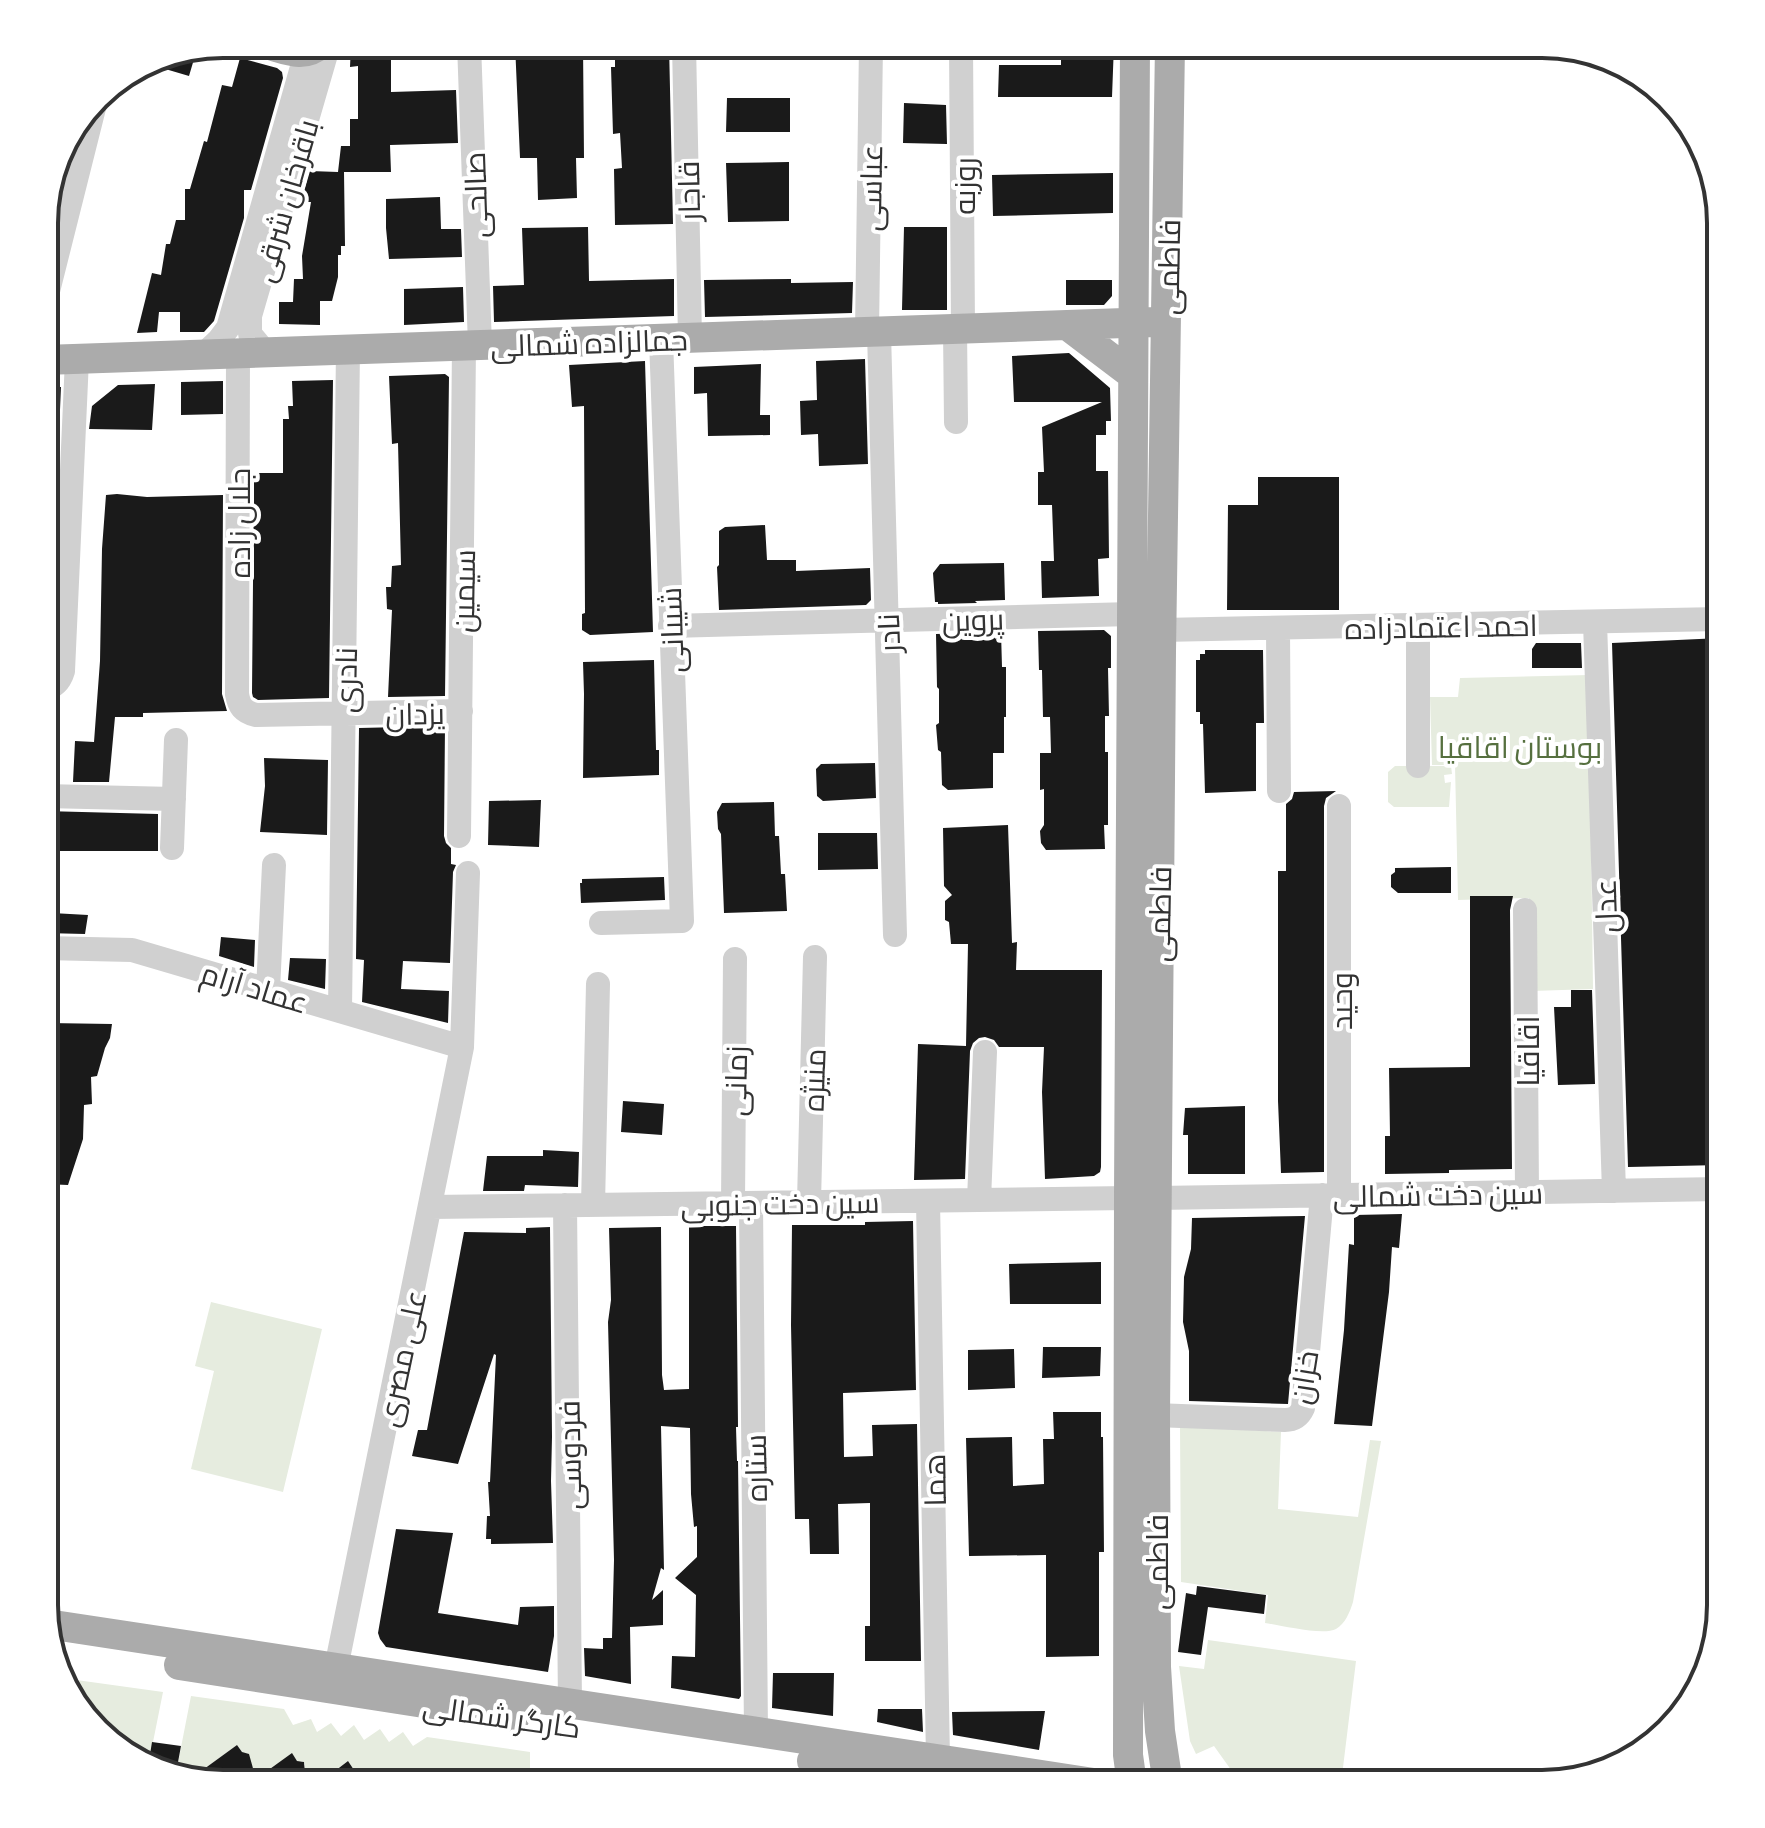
<svg xmlns="http://www.w3.org/2000/svg" width="1765" height="1828" font-family="Commissioner,Cairo,sans-serif">
	<rect width="100%" height="100%" fill="#fff"/>
	<path fill="#e6ecdf" d="M1589,675l4,314 -61,2 -3,-93 -71,2 -3,-135h-23l-2,-68h28l2,-19z
		M1395,766h56l1,8 -8,1 1,8 6,-1 -2,25h-55l-6,-5v-30z
		M211,1302l111,27 -39,163 -92,-23 23,-98 -19,-5z
		M1180,1425l101,7 -3,77 80,8 12,-77 11,1 -28,161c-3,10 -8,22 -17,27 -13,7 -56,-4 -71,-6l3,-28 -87,-13z
		M1208,1640l148,21 -15,123h-107l-8,-5 8,-5 -20,-28 -18,8 -6,-13 -11,-75 25,3z
		M62,1678l101,14 -15,75 -11,-7 -25,-35 -11,7 -13,-9z
		M191,1696l93,13 9,16 18,-6 6,13 14,-9 10,13 13,-11 10,15 16,-11 9,13 14,-10 10,14 14,-9 103,15v19l7,9 11,3 8,-3 5,-10 33,8 -1,6h-231l-3,-4 1,-9 -6,-1 -6,-9 -31,23h-12l5,-5 -6,-9 1,-6 -3,-3 -4,1 -6,-8 -41,28 -3,-5 7,-6 -18,-26 -44,32 -17,-4z"/>
	<path fill="#1a1a1a" d="M351,44h40v48l65,-2 2,53 -68,2 1,27h-50h3l1,74h-4v9h-3v22l-6,24h-12v24l-41,-1v-22h14l1,-23h9l-1,-23 9,-54h-10l9,-31 28,1 3,-26h9v-27h8v-53l-8,1z
		M515,44h68l1,114h-8l1,40 -39,2 -1,-42h-17z
		M615,44h54l4,180 -58,1 -1,-56 8,-1 -2,-35 -7,1 -2,-67h4z
		M1061,44h53l-2,53h-114l1,-32h62z
		M197,49l-8,27 -44,-13 10,-6z
		M240,58l37,10 5,4 1,6 -32,112h-7v28l-30,103 -10,11h-24v-20h-21l-2,20 -20,1 15,-60 9,2 5,-31h4l6,-24h9v-31h5l14,-48 3,1 15,-57 10,2z
		M727,98h63v34h-64z
		M904,103l42,2 1,39 -44,-1z
		M789,162v59l-61,1 -2,-59z
		M1113,173v40l-120,3 -1,-41z
		M440,197l1,32h20l1,28 -73,2 -3,-31v-29z
		M588,227l1,54 85,-2v37l-180,6 -1,-36 31,-1 -2,-57z
		M904,227h43v83h-45z
		M791,279v4l62,-1 -1,31 -147,4 -1,-37z
		M1066,280h46v16l-8,9h-38z
		M463,287l1,35 -60,3v-36z
		M1069,353l41,35 1,33h-5v14h-10v36h12l1,87 -11,1 1,37 -57,2 -1,-37h13l-2,-56h-14v-33h6l-2,-45 60,-25h-88l-2,-46z
		M865,359l3,105 -49,2 -1,-32 -17,1 -1,-34 17,-1 -1,-39z
		M645,361l8,271 -63,3 -8,-5v-16l3,-1 -1,-207 -12,1 -3,-42z
		M761,364l-1,51h10v20l-62,1 -1,-43 -13,1v-27z
		M445,374l4,3 -4,319 -57,1 4,-87 -5,-1 -1,-22h5l1,-21 9,-1 -3,-122 -6,1 -3,-68z
		M333,380l-4,318 -71,2 -5,-3 -1,-4 2,-220h29v-54h6l-1,-13h5l-1,-25z
		M223,381v33l-42,1v-33z
		M155,384l-3,46 -63,-1 3,-23 26,-21z
		M44,387h17l-8,181h-9z
		M1258,477h81v133h-112l1,-105h30z
		M117,494l30,3 76,-2 -1,199 5,17 -84,2v4h-28l-6,65h-36l2,-41 19,1 6,-81 2,-112 4,-54z
		M765,525l2,35h29v11l74,-3 1,32 -5,5 -147,5 -2,-43 2,-2v-34l6,-4z
		M1004,563l1,37 -30,1 2,2 -39,1v-2h-3l-2,-29 7,-9z
		M1104,630l7,6v32h-3l1,48h-4v36h3v73h-4l1,24 -59,1 -5,-7 -1,-12 4,-6v-36l-4,1v-37h11l-1,-36h-7l-1,-47h-3l-1,-39z
		M1001,632l1,35h4v50h-2v36h-11v35l-45,2 -6,-5 -1,-33 -3,-2 -2,-25 3,-2v-34l-2,-2 -1,-53z
		M1721,638v527l-93,2 -16,-524z
		M1536,643h45l1,25h-50v-19z
		M1205,650h58l1,73h-8v68l-51,2 -2,-69h-3v-12h-4v-52h4v-6h5z
		M654,660l2,90h3v25l-76,3 1,-84 -1,-32z
		M445,726l-1,110 2,7 5,5v16l5,1 -3,7 -3,91 -47,-2 -2,28 48,2 -1,32 -86,-21 2,-42 -8,-1 3,-231z
		M264,758l64,2 -1,75 -67,-3 5,-46z
		M875,763l1,35 -53,3 -6,-5 -1,-27 5,-5z
		M1336,791l-10,7 -2,8v366l-43,1 -3,-72v-230h8v-67l6,-5 2,-7z
		M541,800l-2,47 -51,-2 1,-44z
		M774,802l1,34h4l2,38h4l2,37 -63,2 -3,-79 -3,-5 -1,-17 5,-9z
		M44,811l114,3v37h-114z
		M1008,825l4,118 5,-1 -1,28h86l-1,197 -1,5 -6,4 -49,3 -3,-87 2,-45h-45l-5,-7 -9,-3 -6,1 -6,5 -3,8 -5,128 -51,1 4,-136 48,2 2,-102h-17l-2,-22 -4,-2v-19l7,-6 -8,-9 -1,-58z
		M818,833h59l1,36 -60,1z
		M1451,867v26h-53l-7,-6v-12l4,-3v-4z
		M664,877l1,23 -84,3 -1,-20h2v-4z
		M1470,896h43l-3,14 2,259 -63,1v3l-64,1v-38h5l-1,-68 81,-1z
		M52,913l36,2 -3,19 -41,-1v-14z
		M221,937l34,3 -1,27 -35,-11z
		M290,958l36,1 -1,30 -37,-9z
		M1571,990h21l3,94 -37,1 -4,-78h17z
		M48,1023l64,1 -2,14 -5,10 -8,28 -6,1 1,27 -8,1 -1,34 -15,46 -24,-1v-123z
		M623,1101l41,3 -2,31 -41,-3z
		M1245,1106v68h-57v-39h-5l2,-27z
		M543,1150l36,2 -1,35 -53,-2 -1,6h-41l4,-35h56z
		M1402,1214l-3,34 -7,-1 -3,45 -17,134 -38,-2 10,-94 5,-86 5,1v-30z
		M1305,1216l-17,188 -99,-3v-50l-6,-29 1,-45 7,-28 1,-31z
		M913,1221l3,169 -73,3 1,64 29,-1 -1,-31 45,-1 4,237h-56v-35h5v-123l-32,1 1,50h-29l-1,-35h-14l-4,-194 1,-100h73v-3z
		M689,1226h47l2,201h-2l1,34h1l3,235 -2,3 -68,-11 1,-32 23,1 1,-62 -21,-17 22,-21v-31l-3,1 -3,-33 -1,-66 -29,-2 3,144 -3,-2 -9,32 11,-10v35l-33,2 1,57 -46,-8 -1,-28 19,1v-11h9l2,-78 -6,-238 3,-22 -2,-72 52,-1 1,148 2,15 25,-1z
		M550,1227l2,210 -1,44 2,62 -62,1v-5h-5l1,-23h3l-2,-34h2l6,-127 -2,-1 -36,110 -46,-8 6,-26h9l37,-198 62,1v-5z
		M1101,1262v42h-91l-1,-40z
		M1043,1347h58l-1,29 -58,2z
		M1014,1349l1,39 -47,2v-40z
		M1053,1412h48v25h2l1,115h-5v104l-53,1v-102l-77,1 -3,-118 46,-1 1,49 31,-2 -1,-45h11z
		M396,1529l57,4 -15,80 80,12 2,-18 34,-1v30l-6,36 -162,-25 -6,-8 -2,-6z
		M1197,1586l69,9 -2,19 -56,-7 -7,48 -23,-3 8,-59 10,2z
		M773,1673h61l-1,43 -61,-8z
		M878,1709h44l1,23 -46,-10z
		M1045,1711l-6,39 -86,-15 -1,-23z
		M152,1742l29,4 -5,27 -28,-6z
		M237,1745l5,7 7,2 7,25 36,-26 5,8 7,1 2,22h-83l-30,-7z
		M348,1761l6,9 8,-1 -2,9 4,6h-47l1,-8 13,-2z"/>
	<g fill="none" stroke-linecap="round" stroke-linejoin="round">
		<path stroke="#d0d0d0" stroke-width="24" d="M469,44l11,301
			M684,44l6,294
			M961,44l2,285
			M44,307l52,-207
			M955,329l1,93
			M867,332l4,-288
			M879,332l16,603
			M265,352l-15,-18v-18l79,-272
			M238,353l-1,341c2,12 6,18 19,21l205,-4
			M204,354l15,-14 9,-12 74,-261 2,-10 -2,-4
			M1595,622l19,569
			M1418,625v141
			M670,626l462,-12
			M1278,628l1,163
			M1161,630l560,-11
			M44,689c11,-2 16,-8 19,-18l14,-312
			M44,796l130,3
			M459,836l5,-490
			M172,848l4,-108
			M1525,910l2,282
			M601,923l81,-2 -21,-582
			M44,948l88,2 330,97
			M268,990l6,-125
			M340,1011l8,-662
			M1339,1195v-389
			M1156,1198l565,-9
			M979,1200l6,-148
			M928,1201l10,558
			M809,1202l6,-245
			M733,1203l2,-244
			M751,1203l5,530
			M565,1205l5,499
			M593,1205l5,-221
			M431,1207l698,-9
			M44,1221h4
			M1155,1415l130,5c9,0 14,-3 18,-12l19,-213
			M336,1668l126,-621 6,-174"/>
		<path stroke="#ababab" stroke-width="30" d="M266,44c19,5 38,15 54,0
			M1067,325l66,50
			M44,360l1110,-38
			M47,1624l1053,160
			M179,1665l336,52
			M812,1761l141,23
			M1132,1784l-4,-29 1,-557 6,-1154
			M1168,1784l-8,-53 -4,-64 -1,-252 6,-764 9,-607"/>
	</g>
	<g text-anchor="middle" dominant-baseline="central" stroke-width="8" stroke-linejoin="round" paint-order="stroke">
		<g font-size="30" fill="#333" stroke="#fff">
			<text transform="translate(962 186) rotate(-90)">روزبه</text>
			<text transform="translate(869 188) rotate(-89)">عباسی</text>
			<text transform="translate(687 191) rotate(-91)">قاجار</text>
			<text transform="translate(474 195) rotate(-92)">صالحی</text>
			<text transform="translate(284 200) rotate(-74)">باقرخان شرقی</text>
			<text transform="translate(1167 267) rotate(-89)">فاطمی</text>
			<text transform="translate(589 341) rotate(-2)">جمالزاده شمالی</text>
			<text transform="translate(237 523) rotate(-90)">جلال زاده</text>
			<text transform="translate(462 591) rotate(-89)">سیمین</text>
			<text transform="translate(973 618) rotate(-2)">پروین</text>
			<text transform="translate(1441 625) rotate(-1)">احمد اعتمادزاده</text>
			<text transform="translate(670 630) rotate(-92)">شیبانی</text>
			<text transform="translate(887 633) rotate(-92)">نادر</text>
			<text transform="translate(344 680) rotate(-89)">نادری</text>
			<text transform="translate(415 712) rotate(-1)">یزدان</text>
			<text transform="translate(1604 906) rotate(-92)">عدل</text>
			<text transform="translate(1158 914) rotate(-89)">فاطمی</text>
			<text transform="translate(255 986) rotate(17)">عماد آرام</text>
			<text transform="translate(1339 1001) rotate(-90)">وحید</text>
			<text transform="translate(1526 1051) rotate(-90)">اقاقیا</text>
			<text transform="translate(812 1080) rotate(-88)">منیژه</text>
			<text transform="translate(734 1081) rotate(-89)">زمانی</text>
			<text transform="translate(1438 1193) rotate(-1)">سین دخت شمالی</text>
			<text transform="translate(780 1202) rotate(-1)">سین دخت جنوبی</text>
			<text transform="translate(400 1358) rotate(-78)">علی مصری</text>
			<text transform="translate(1302 1377) rotate(-81)">خزان</text>
			<text transform="translate(568 1455) rotate(-91)">فردوسی</text>
			<text transform="translate(754 1468) rotate(-91)">ستاره</text>
			<text transform="translate(933 1480) rotate(-91)">هما</text>
			<text transform="translate(1155 1562) rotate(-90)">فاطمی</text>
			<text transform="translate(502 1715) rotate(8)">کارگر شمالی</text>
		</g>
		<g font-size="30" fill="#56703f" stroke="#fff">
			<text x="1520" y="745">بوستان اقاقیا</text>
		</g>
	</g>
	<path d="M0 0H1765V1828H0ZM223 58H1542A165 165 0 0 1 1707 223V1605A165 165 0 0 1 1542 1770H223A165 165 0 0 1 58 1605V223A165 165 0 0 1 223 58Z" fill="#fff" fill-rule="evenodd"/>
	<path fill="none" stroke="#333" stroke-width="4" d="M223 58H1542A165 165 0 0 1 1707 223V1605A165 165 0 0 1 1542 1770H223A165 165 0 0 1 58 1605V223A165 165 0 0 1 223 58Z"/>
</svg>
